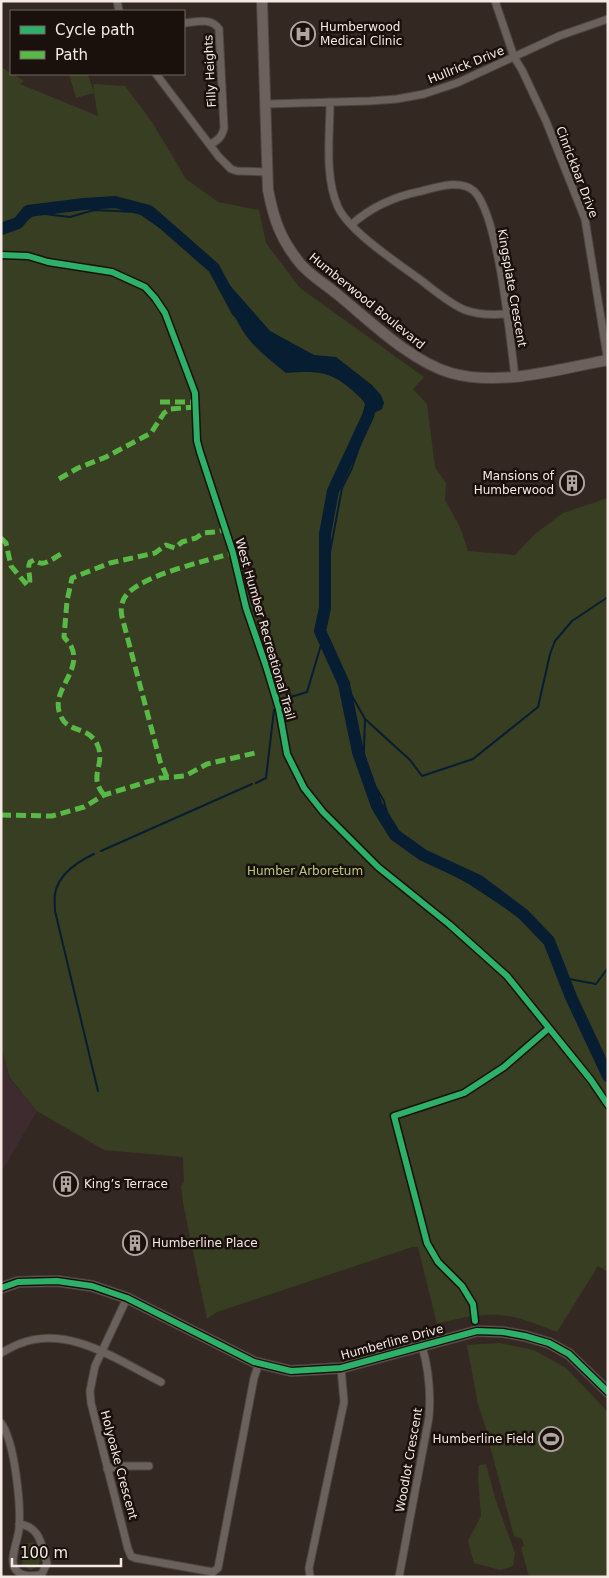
<svg xmlns="http://www.w3.org/2000/svg" width="609" height="1578" font-family="'DejaVu Sans',sans-serif">
	<rect width="100%" height="100%" fill="#342823"/>
	<path fill="#3e2b2f" d="M1,1048l9,31 27,32 -36,62z"/>
	<path fill="#383e21" d="M1,67l23,14 -4,3 78,32 -4,-23 -18,5 -7,-24h19l6,19 -1,-9 32,2 27,36 34,57 32,23 41,8 7,33 34,45 124,89 -11,12 14,15 8,63 11,16 -1,17 15,27 8,24 47,4 20,-21 28,-21 45,-15v774l-10,-6 -41,66c-19,-7 -39,-16 -59,-17 -21,-1 -42,4 -61,9l-19,-77h-6l-195,65 -10,7 -24,-116 -2,-17 3,-4 -1,-25 -79,-7 -67,-39 -27,-33 -9,-31z
		M499,1343l35,7 32,18 42,44v165h-79l-8,-30 3,-1 -2,-7 -8,-3 -24,-90 1,-2 -13,-40 -11,-59z
		M486,1464l10,37 19,52 -2,13 -13,4 -26,-7 -6,-22 13,-25 -3,-38 1,-13z
		M34,1542l6,20 -2,4 -7,4 -9,-4 2,-22z"/>
	<path fill="#061d32" d="M227,282l43,49 44,24 22,2 36,28 9,10 3,8 -2,6 -12,6c-4,-13 -8,-16 -18,-25 -23,-20 -37,-19 -66,-17 -20,-16 -41,-32 -51,-57 -3,-11 -5,-23 -8,-34z"/>
	<g fill="none" stroke-linecap="round" stroke-linejoin="round">
		<path stroke="#061d32" stroke-width="2" d="M1,232l21,-9 14,-10 34,4 24,-7 44,2 52,36 37,34
			M324,635l3,13 10,14 6,18 22,39 45,41 12,16 51,-17 65,-52 12,-53 5,-13 17,-20 36,-24
			M284,699l23,-7 17,-57 4,-72 14,-75 10,-20 18,-53
			M365,719l-2,57 12,10 9,15 5,21 10,16 30,23 40,22 59,39 17,19 12,21 7,16 32,6 12,-16
			M256,783l10,-5 8,-68
			M101,851l151,-67
			M94,854c-17,8 -36,21 -39,40 -1,5 0,12 0,17l43,180"/>
		<path stroke="#061d32" stroke-width="12" d="M1,229l17,-6 10,-12 56,-7 31,-2 34,9 65,57 23,43 4,4
			M369,396l2,9 -3,11 -35,75 -8,43v74l-5,23 24,53 14,68 19,54 18,29 28,20 56,26 44,33 26,27 22,56 37,79"/>
		<defs>
			<path id="street" d="M117,1l2,10
				M495,1l19,56 8,13 24,51 39,98 23,143
				M184,23c12,-1 27,-6 35,6l5,99c-2,9 -6,12 -13,16
				M156,74l63,83 12,12 6,2 31,1
				M330,102c0,33 -6,74 8,105 11,24 58,55 80,71 15,11 30,25 47,32 13,5 27,5 41,4
				M266,104l104,-3 27,-2 27,-5 33,-11 102,-47 49,-17
				M351,225c21,-19 45,-29 71,-34 15,-4 39,-12 52,0 25,25 36,148 41,186
				M127,1298l-32,68 -5,25 1,12 37,146 3,7 4,2 78,14 5,-4 36,-190 5,-15
				M1,1353c6,-3 12,-7 18,-9 50,-20 100,17 142,38
				M1,1423c14,19 20,82 18,106 -1,11 -9,28 -5,38 5,10 19,10 28,7l5,-11c-6,-18 -6,-36 -28,-39
				M107,1469l13,-3h29
				M310,1577l-1,-9 35,-166 -3,-34
				M399,1577l30,-160c2,-25 0,-47 -7,-71"/>
			<path id="secondary" d="M262,1l6,189c6,30 12,48 31,72 9,12 26,22 38,32 32,26 73,67 114,79 49,14 108,-4 157,-13
				M1,1288l17,-6 39,-1 35,5 35,12 127,64 37,9 50,-3 136,-37 26,1 22,4 24,7 20,11 39,38"/>
		</defs>
		<use href="#street" stroke="#4f4540" stroke-width="9"/>
		<use href="#secondary" stroke="#4f4540" stroke-width="12"/>
		<use href="#street" stroke="#6a605c" stroke-width="7"/>
		<use href="#secondary" stroke="#6d615e" stroke-width="10"/>
		<path stroke="#58b947" stroke-width="5" stroke-dasharray="10 5" stroke-linecap="butt" d="M160,402h34
			M59,479l19,-11 28,-11 45,-24 13,-20 6,-4 25,-2
			M1,538l5,5 5,23 16,19h2c3,-8 -3,-15 1,-23l4,-2c9,8 18,-1 27,-6
			M167,777l-7,-16 -38,-144c-2,-9 0,-18 6,-24 19,-19 78,-32 105,-40
			M104,795c-17,-20 3,-31 -7,-51 -10,-20 -32,-9 -38,-33 -6,-23 24,-41 12,-65 -2,-4 -5,-6 -7,-9l3,-36 5,-23 38,-15 45,-10 11,-8 9,3 7,-6 14,-4 7,-5 12,-1 9,-2
			M1,815l51,1 32,-9 20,-12 56,-17 25,-2 22,-12 48,-11"/>
		<defs>
			<path id="cycleway" d="M1,255l27,1 20,6 64,10 33,15 10,11 10,15 30,80 2,48 3,11 33,101 13,55 20,58 13,43 8,45 17,34 19,24 55,55 72,58 57,51 84,104 17,25
				M1,1288l17,-6 39,-1 35,5 35,12 127,64 37,9 50,-3 136,-37 26,1 22,4 24,7 20,11 39,38
				M475,1321l-2,-17 -11,-18 -24,-24 -11,-19 -33,-127 70,-23 40,-26 45,-39"/>
		</defs>
		<use href="#cycleway" stroke="#1a110d" stroke-width="9"/>
		<use href="#cycleway" stroke="#2db169" stroke-width="6"/>
	</g>
	<defs>
		<symbol id="hospital-ring" viewBox="-11 -11 22 22"><circle r="9.5" fill="#1a110d" stroke="#b2a59f" stroke-width="1.5"/><path d="M-5-5h3v3.5h4V-5h3V5h-3V1.5h-4V5h-3Z" fill="#b2a59f"/></symbol>
		<symbol id="building-ring" viewBox="-11 -11 22 22"><circle r="9.5" fill="#1a110d" stroke="#b2a59f" stroke-width="1.5"/><path d="M-4-6H4V6H1V3H-1V6H-4ZM-2.5-4.3h1.7v1.8h-1.7ZM.8-4.3h1.7v1.8H.8ZM-2.5-1h1.7V.8h-1.7ZM.8-1h1.7V.8H.8Z" fill="#b2a59f"/></symbol>
		<symbol id="stadium-ring" viewBox="-11 -11 22 22"><circle r="9.5" fill="#1a110d" stroke="#b2a59f" stroke-width="1.5"/><path d="M0-5a6.5 5 0 1 0 0 10a6.5 5 0 1 0 0-10ZM-3.5-1.8h7v3.6h-7Z" fill="#b2a59f"/></symbol>
	</defs>
	<g fill-rule="evenodd">
		<use href="#hospital-ring" x="289" y="20" width="28" height="28"/>
		<use href="#building-ring" x="558" y="469" width="28" height="28"/>
		<use href="#building-ring" x="52" y="1170" width="28" height="28"/>
		<use href="#building-ring" x="121" y="1229" width="28" height="28"/>
		<use href="#stadium-ring" x="537" y="1425" width="28" height="28"/>
	</g>
	<g text-anchor="middle" dominant-baseline="central" stroke-width="5" stroke-linejoin="round" paint-order="stroke">
		<g font-size="12" fill="#f6e8e2" stroke="#1a110d" text-anchor="start">
			<text x="320" y="27">Humberwood<tspan x="320" dy="14">Medical Clinic</tspan></text>
			<text x="554" y="476" text-anchor="end">Mansions of<tspan x="554" dy="14">Humberwood</tspan></text>
			<text x="84" y="1184">King’s Terrace</text>
			<text x="152" y="1243">Humberline Place</text>
			<text x="534" y="1439" text-anchor="end">Humberline Field</text>
		</g>
		<g font-size="12" fill="#f6e8e2" stroke="#1a110d">
			<text transform="translate(466 65) rotate(-22)">Hullrick Drive</text>
			<text transform="translate(210 71) rotate(-93)">Filly Heights</text>
			<text transform="translate(577 172) rotate(69)">Cinrickbar Drive</text>
			<text transform="translate(512 288) rotate(80)">Kingsplate Crescent</text>
			<text transform="translate(367 301) rotate(39)">Humberwood Boulevard</text>
			<text transform="translate(265 629) rotate(74)">West Humber Recreational Trail</text>
			<text transform="translate(392 1342) rotate(-15)">Humberline Drive</text>
			<text transform="translate(409 1460) rotate(-80)">Woodlot Crescent</text>
			<text transform="translate(119 1465) rotate(75)">Holyoake Crescent</text>
		</g>
		<g font-size="12" fill="#b6c980" stroke="#1a110d">
			<text x="305" y="871">Humber Arboretum</text>
		</g>
	</g>
	<rect width="609" height="1578" fill="none" stroke="#f6e8e2" stroke-width="5"/>
	<rect x="10" y="10" width="175" height="65" fill="#1a110d" stroke="#726762"/>
	<rect x="20" y="26" width="25" height="8" fill="#2db169" stroke="#726762"/>
	<text x="55" y="35" font-size="15" fill="#f6e8e2">Cycle path</text>
	<rect x="20" y="51" width="25" height="8" fill="#58b947" stroke="#726762"/>
	<text x="55" y="60" font-size="15" fill="#f6e8e2">Path</text>
	<path d="M12 1558v8h109v-8" fill="none" stroke="#f6e8e2" stroke-width="2.5"/>
	<text x="20" y="1558" font-size="15" fill="#f6e8e2" stroke="#1a110d" stroke-width="4" paint-order="stroke">100 m</text>
</svg>
